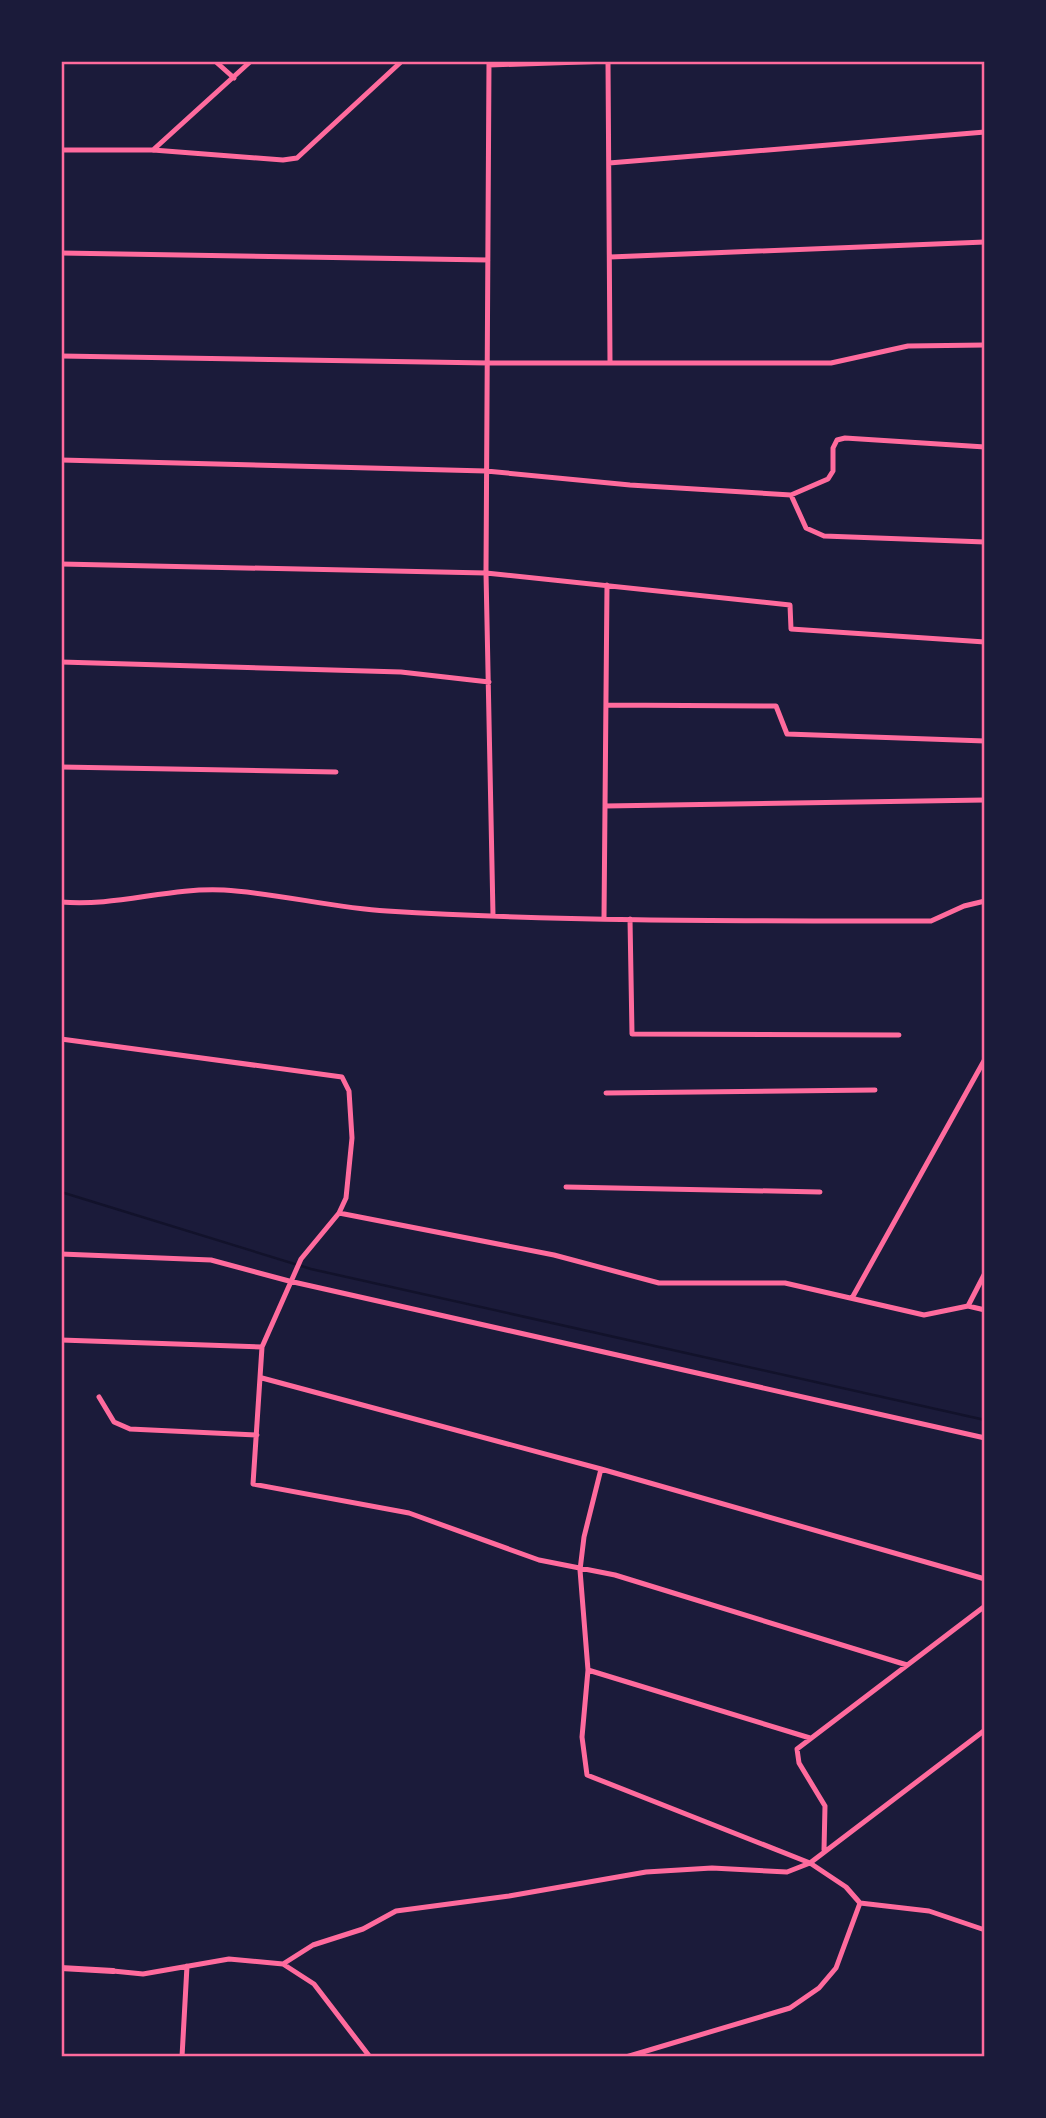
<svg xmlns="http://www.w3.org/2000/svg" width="1046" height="2118" font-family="Lato,sans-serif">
	<rect width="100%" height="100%" fill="#1b1b3a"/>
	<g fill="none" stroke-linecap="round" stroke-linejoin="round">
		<path stroke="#12122b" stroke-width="2.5" d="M61,1192l250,77 674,151"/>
		<path stroke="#ff6b9d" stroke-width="5" d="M215,61l19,17
			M489,61l-3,512 7,342
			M608,61l2,302
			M489,65l122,-4
			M61,150h92l130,10 14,-2 105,-97
			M153,150l98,-89
			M609,163l376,-31
			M61,253l427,7
			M610,257l375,-15
			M61,356l427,7h343l77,-17 77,-1
			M61,460l425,11 144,14 161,10 37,-16 5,-8v-23l4,-8 8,-2 140,9
			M791,495l15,33 18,8 161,6
			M61,564l425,9 304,32 1,24 194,13
			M61,662l340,10 88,10
			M606,705l170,1 11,28 198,7
			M61,767l275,5
			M605,806l380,-6
			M61,902c55,5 108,-15 163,-12 54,3 108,18 163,21 180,11 363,10 544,10l33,-15 21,-5
			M604,918l3,-333
			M630,919l2,115 267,1
			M61,1039l281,38 7,14 3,47 -6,60 -7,15 -38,46 -39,88 -9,137 156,29 130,47 76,15 292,90
			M606,1093l269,-3
			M566,1187l254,5
			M339,1213l215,42 105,28h126l139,32 44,-9 17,4
			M61,1254l150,6 78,21 696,157
			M852,1298l133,-239
			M968,1306l17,-33
			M61,1340l201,7
			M262,1378l339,91 384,110
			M99,1397l15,25 16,7 127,6
			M601,1469l-17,68 -4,33 8,100 -6,67 5,38 223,88 36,24 14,16 69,8 56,19
			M588,1670l222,68
			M824,1850l1,-44 -26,-43 -2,-14 188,-143
			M283,1964l30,-19 50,-16 33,-18 113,-15 137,-24 66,-4 75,4 23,-9 175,-133
			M113,1971l30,3 86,-15 54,5 31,20 56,73
			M182,2057l5,-91
			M626,2057l164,-49 29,-20 17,-20 24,-65"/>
		<path stroke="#ff6b9d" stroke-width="6" d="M61,1968l52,3"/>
	</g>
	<rect width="1046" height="2118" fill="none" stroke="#1b1b3a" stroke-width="126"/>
	<rect x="63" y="63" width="920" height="1992" fill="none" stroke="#ff6b9d" stroke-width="2.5"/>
</svg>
